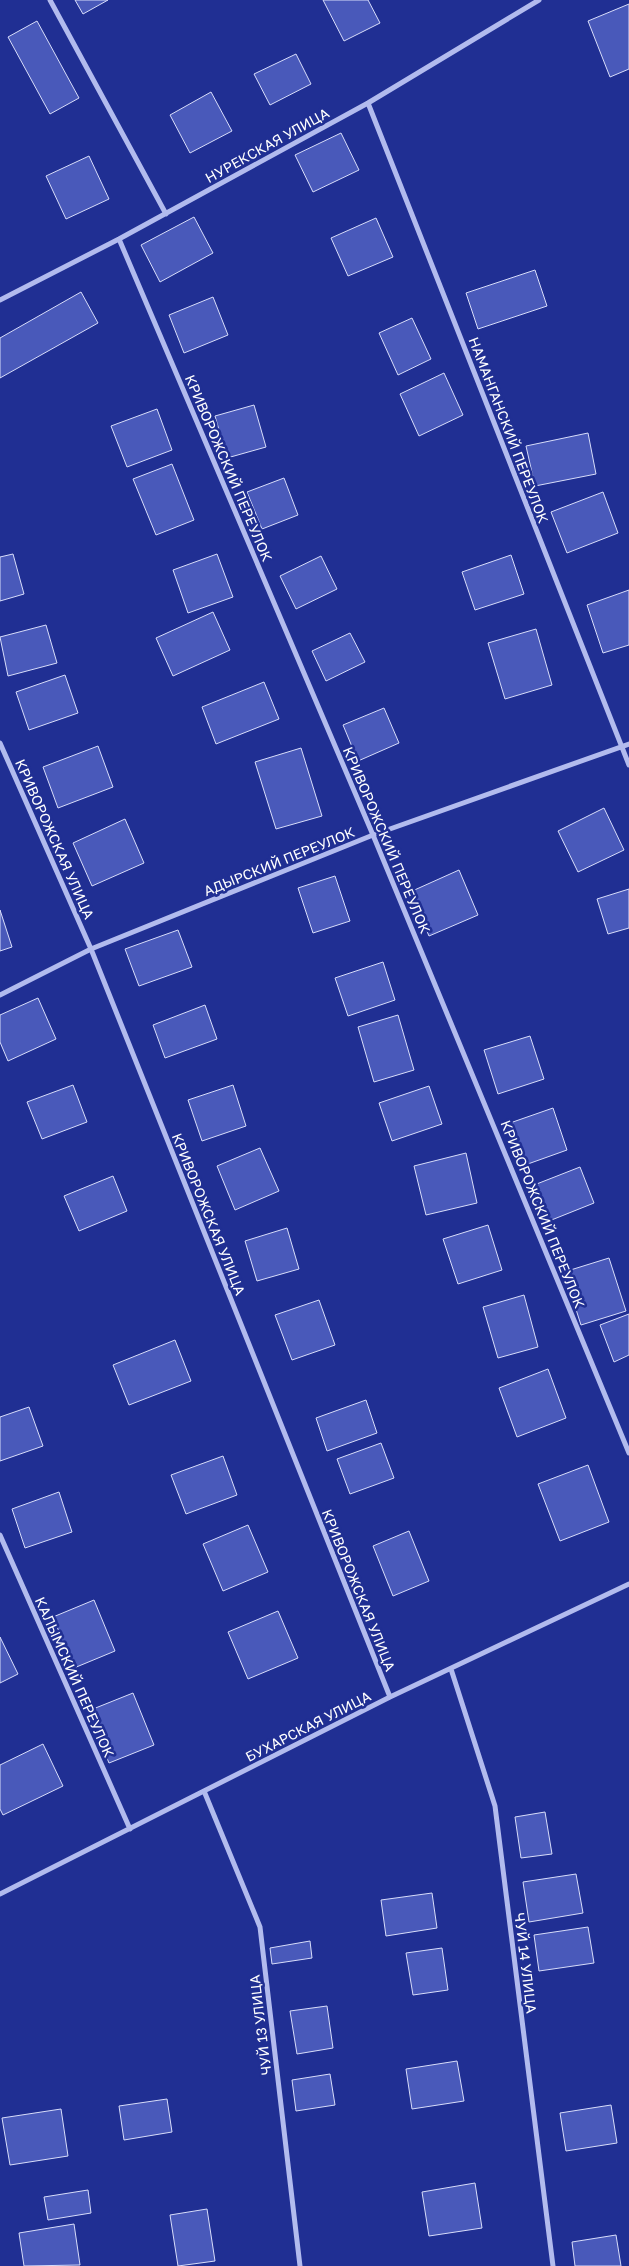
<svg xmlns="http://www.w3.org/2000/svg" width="629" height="2266" font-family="'Golos Text',sans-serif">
	<rect width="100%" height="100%" fill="#202f93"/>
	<path fill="#4959ba" stroke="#d8ddfa" d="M75,0h33l-25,14z
		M323,0h45l12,23 -36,18z
		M629,4v65l-19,8 -22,-56z
		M37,21l42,77 -29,16 -42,-77z
		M296,54l15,30 -41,21 -16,-31z
		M211,92l21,39 -42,22 -20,-38z
		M341,133l18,37 -46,22 -18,-37z
		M89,156l20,43 -43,20 -20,-43z
		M194,217l19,36 -53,29 -19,-37z
		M376,218l17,39 -45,19 -17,-38z
		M535,270l12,36 -69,23 -12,-36z
		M81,292l17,31 -98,55v-40z
		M213,297l15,38 -44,18 -15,-38z
		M412,318l19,41 -33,16 -19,-42z
		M444,373l19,42 -44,21 -19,-42z
		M254,405l12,42 -39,11 -12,-42z
		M157,409l15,41 -45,17 -16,-41z
		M588,433l8,41 -61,12 -9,-40z
		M172,464l22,56 -38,15 -23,-56z
		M284,478l14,37 -36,14 -15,-37z
		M603,492l15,41 -51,20 -16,-41z
		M13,554l11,40 -24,7v-44z
		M217,554l16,43 -45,16 -15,-43z
		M511,555l13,39 -49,16 -13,-38z
		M321,556l16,33 -41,20 -16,-33z
		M629,590v55l-26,8 -16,-48z
		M213,612l17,38 -57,26 -17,-38z
		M46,625l11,38 -49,13 -8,-39z
		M536,629l16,56 -47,14 -17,-56z
		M350,633l15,29 -39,19 -14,-30z
		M65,675l13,38 -49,17 -13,-38z
		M264,682l15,37 -63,25 -14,-37z
		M384,708l15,35 -41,18 -15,-36z
		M98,746l15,41 -55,21 -15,-41z
		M301,748l21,68 -46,13 -21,-67z
		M604,808l20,42 -46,22 -20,-41z
		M125,819l19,44 -52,23 -19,-43z
		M459,870l19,45 -49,21 -19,-44z
		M335,876l15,45 -37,12 -15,-45z
		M629,889v39l-21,6 -11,-35z
		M0,910l12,37 -12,4z
		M178,930l14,37 -53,19 -14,-37z
		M383,962l12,38 -47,16 -13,-38z
		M38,998l18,41 -48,22 -8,-19v-27z
		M205,1005l12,34 -52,19 -12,-33z
		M398,1015l16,55 -40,12 -16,-55z
		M530,1036l14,43 -46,15 -14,-44z
		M73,1085l14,37 -45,17 -15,-37z
		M233,1085l13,41 -44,15 -14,-41z
		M429,1086l13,38 -50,17 -13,-38z
		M553,1108l14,42 -42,15 -15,-42z
		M260,1148l19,43 -44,19 -18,-44z
		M466,1153l11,50 -51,12 -12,-49z
		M580,1167l14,36 -50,20 -15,-36z
		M113,1176l14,35 -48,20 -15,-35z
		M488,1225l14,45 -44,14 -15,-45z
		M287,1228l12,41 -42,12 -12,-40z
		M609,1258l17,53 -45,14 -17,-53z
		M524,1295l14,52 -40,11 -15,-51z
		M319,1300l16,45 -43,15 -17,-45z
		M629,1314v41l-15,7 -14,-37z
		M175,1340l16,41 -62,24 -16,-40z
		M548,1369l18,49 -49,19 -18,-49z
		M366,1400l11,33 -50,18 -11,-33z
		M29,1407l14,39 -43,15v-44z
		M381,1443l13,35 -44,16 -13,-35z
		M223,1456l14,39 -51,19 -15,-39z
		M588,1465l21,57 -49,19 -22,-57z
		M59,1492l13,40 -47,16 -13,-39z
		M248,1525l20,47 -45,19 -20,-47z
		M409,1531l20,50 -36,15 -20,-50z
		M94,1600l21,51 -41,17 -21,-51z
		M278,1611l20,47 -50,21 -20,-47z
		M0,1637l18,37 -18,9z
		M133,1693l21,52 -45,18 -21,-52z
		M43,1744l20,42 -60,29 -3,-6v-44z
		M545,1812l7,42 -31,4 -6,-41z
		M576,1874l7,39 -54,9 -6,-40z
		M432,1893l5,35 -51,8 -5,-36z
		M588,1927l6,36 -55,8 -5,-36z
		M310,1941l2,17 -40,6 -2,-16z
		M442,1948l6,42 -35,5 -7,-42z
		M327,2006l6,42 -36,6 -7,-43z
		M457,2061l7,40 -52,8 -6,-40z
		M330,2074l5,31 -39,6 -4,-31z
		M167,2099l5,33 -48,8 -5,-34z
		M611,2105l6,38 -51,8 -6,-38z
		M61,2109l7,47 -58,9 -8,-47z
		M475,2183l7,45 -53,8 -7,-44z
		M88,2190l3,23 -43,7 -4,-23z
		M207,2209l8,52 -37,5 -8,-51z
		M74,2224l6,41 -56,1 -5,-33z
		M616,2235l5,31h-46l-3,-24z"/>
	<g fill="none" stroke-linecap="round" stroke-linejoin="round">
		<path stroke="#b2bbee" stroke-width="5" d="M50,0l116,214
			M368,103l261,662
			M119,239l254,596 256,618
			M0,300l119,-61 249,-136 171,-103
			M0,743l91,206 299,748
			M0,995l91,-46 282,-114 256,-91
			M0,1535l130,294
			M451,1669l44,137 58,460
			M204,1791l56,136 40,339
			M0,1894l390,-197 239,-113"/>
	</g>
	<g text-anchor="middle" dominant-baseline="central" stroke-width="5" stroke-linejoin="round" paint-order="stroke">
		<g font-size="14" fill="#fff" stroke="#202f93">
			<text transform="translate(267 145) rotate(-29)">НУРЕКСКАЯ УЛИЦА</text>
			<text transform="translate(509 430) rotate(69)">НАМАНГАНСКИЙ ПЕРЕУЛОК</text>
			<text transform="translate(229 468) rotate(67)">КРИВОРОЖСКИЙ ПЕРЕУЛОК</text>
			<text transform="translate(55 839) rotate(66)">КРИВОРОЖСКАЯ УЛИЦА</text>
			<text transform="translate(387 840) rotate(67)">КРИВОРОЖСКИЙ ПЕРЕУЛОК</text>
			<text transform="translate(279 861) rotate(-22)">АДЫРСКИЙ ПЕРЕУЛОК</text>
			<text transform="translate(209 1214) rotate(68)">КРИВОРОЖСКАЯ УЛИЦА</text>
			<text transform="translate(543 1214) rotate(68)">КРИВОРОЖСКИЙ ПЕРЕУЛОК</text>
			<text transform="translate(359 1590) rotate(68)">КРИВОРОЖСКАЯ УЛИЦА</text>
			<text transform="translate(75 1677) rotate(66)">КАЛЫМСКИЙ ПЕРЕУЛОК</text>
			<text transform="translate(308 1726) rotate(-27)">БУХАРСКАЯ УЛИЦА</text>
			<text transform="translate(526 1963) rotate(83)">ЧУЙ 14 УЛИЦА</text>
			<text transform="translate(260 2025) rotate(-97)">ЧУЙ 13 УЛИЦА</text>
		</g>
	</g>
</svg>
